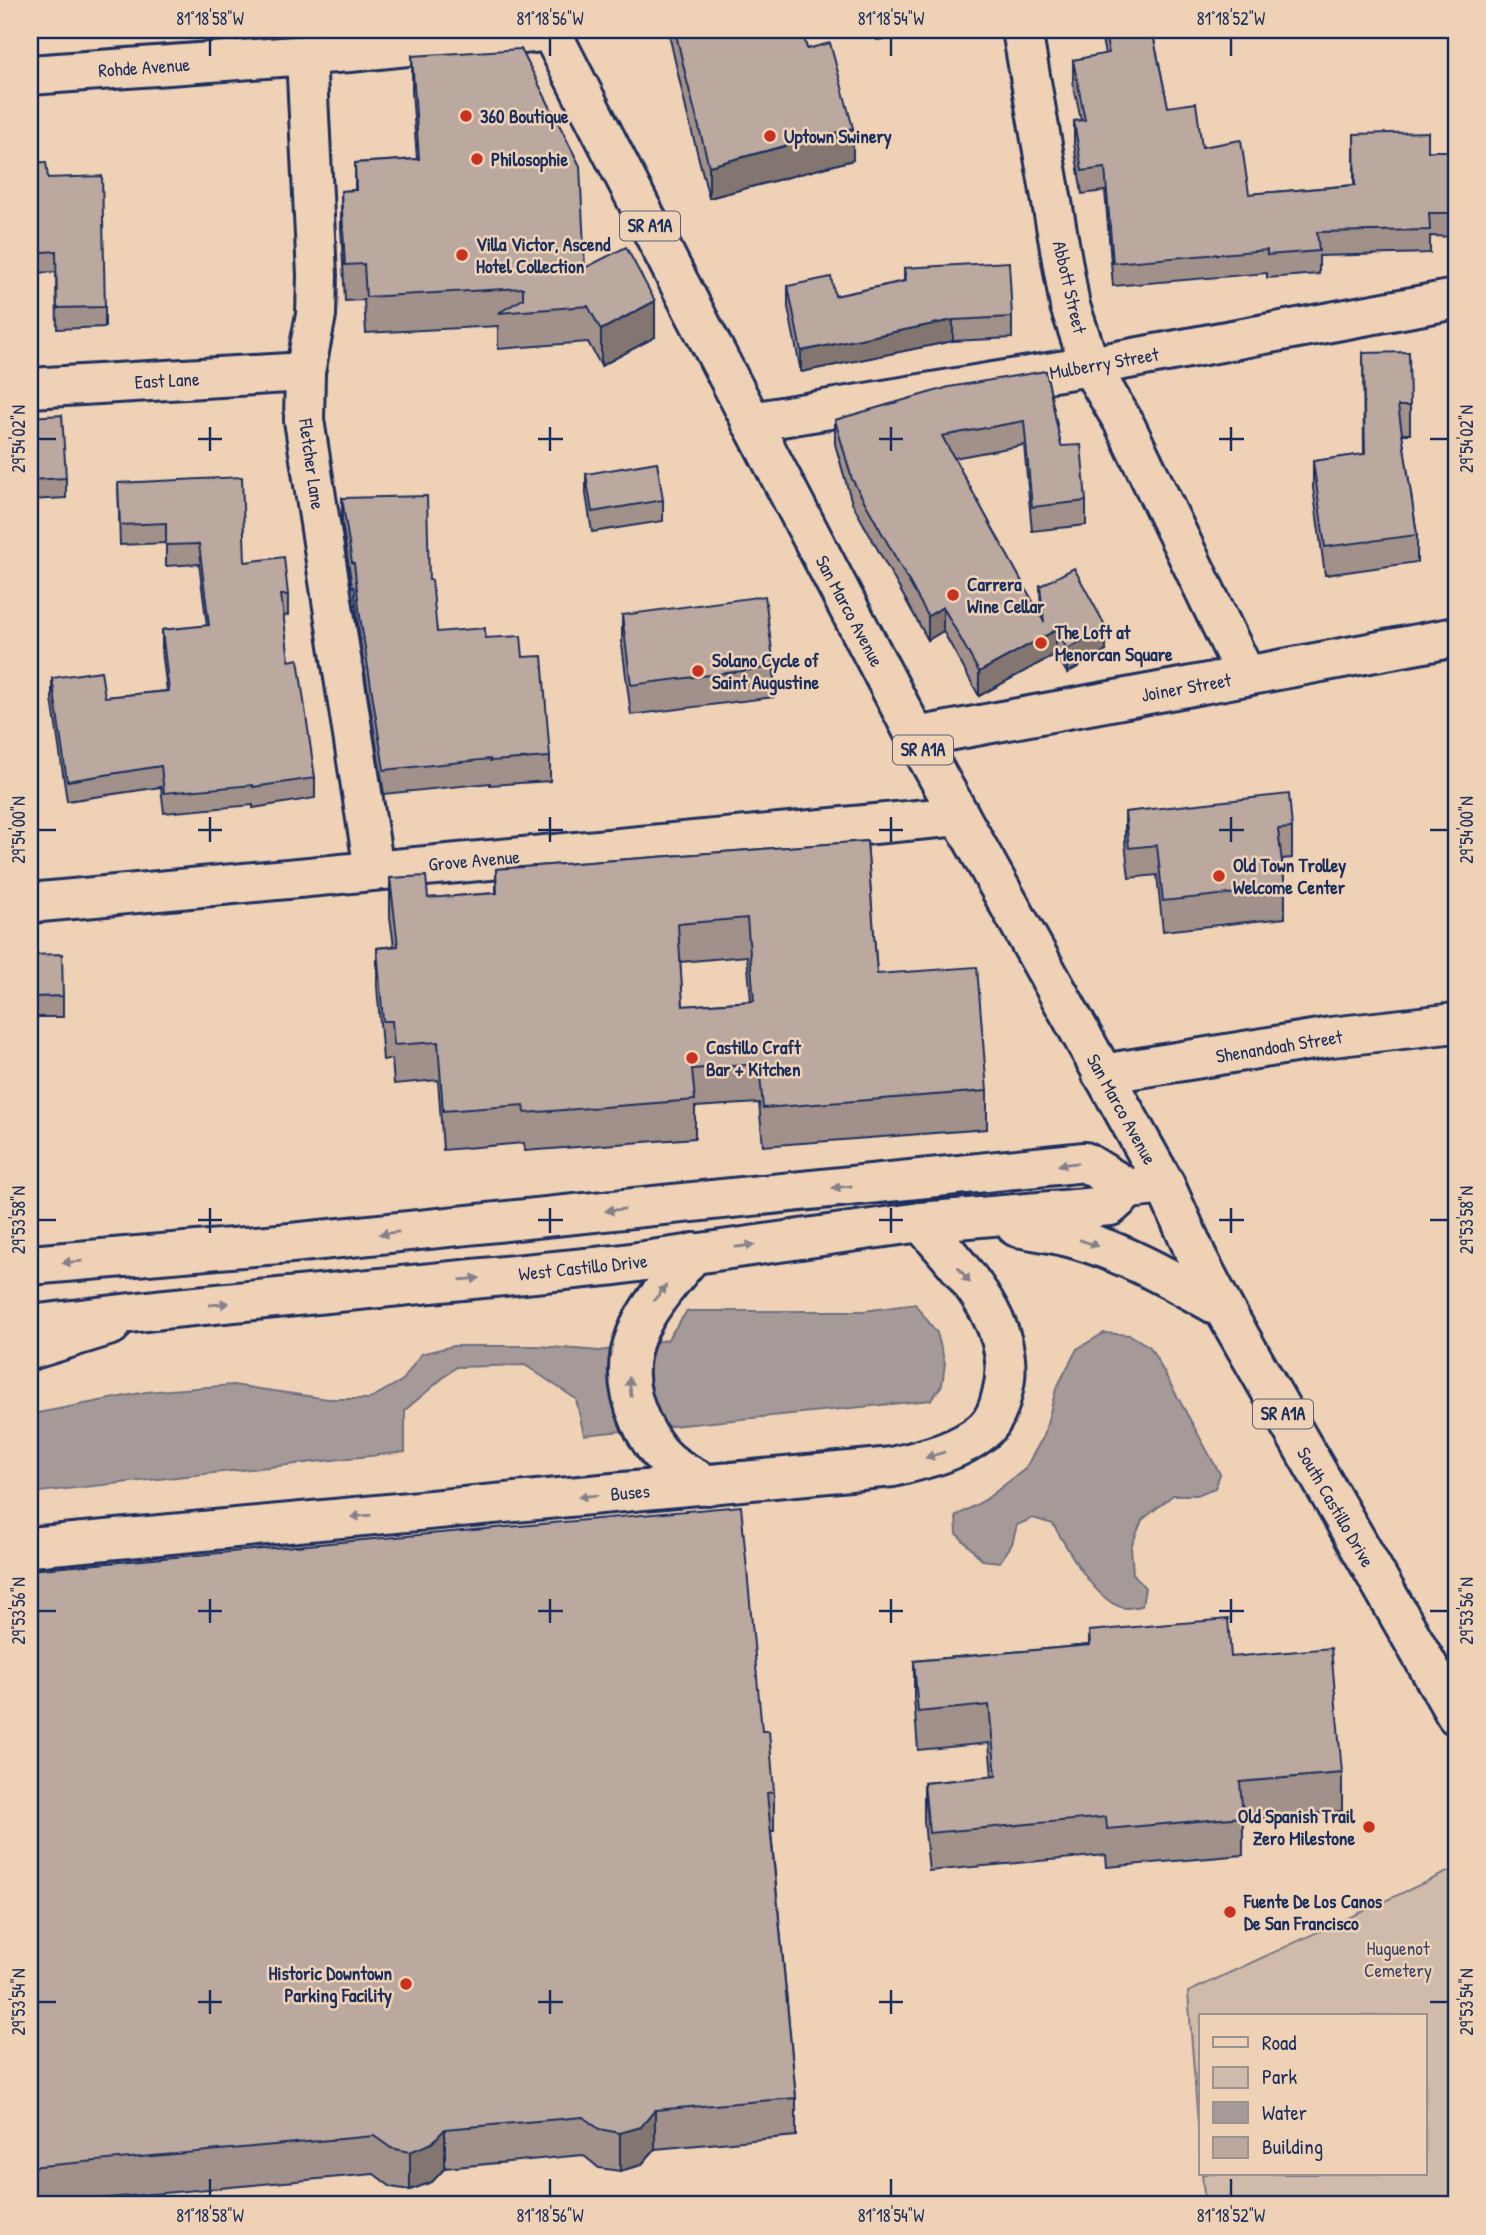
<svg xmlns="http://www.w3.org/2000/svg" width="1486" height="2235" viewBox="0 0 1486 2235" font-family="'Patrick Hand',sans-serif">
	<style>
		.green { fill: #d0baa9; stroke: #767484; stroke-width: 2 }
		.water { fill: #a69a98; stroke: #6e6f81; stroke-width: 2 }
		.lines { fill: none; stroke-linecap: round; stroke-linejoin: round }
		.minor-casing { stroke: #1b2f5e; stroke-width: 44 }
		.major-casing { stroke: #1b2f5e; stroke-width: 44 }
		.minor { stroke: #efd2b6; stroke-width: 38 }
		.major { stroke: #efd2b6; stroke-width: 38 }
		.wall { fill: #a1918a; stroke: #1b2f5e; stroke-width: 2; fill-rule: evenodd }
		.shaded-wall { fill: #837670; stroke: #1b2f5e; stroke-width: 2 }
		.building { fill: #bba9a0; stroke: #1b2f5e; stroke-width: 2; fill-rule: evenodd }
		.oneway { fill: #85808a }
		.ticks { fill: none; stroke: #1b2f5e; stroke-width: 2.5 }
		.poi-dot { fill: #c8321e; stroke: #efd2b6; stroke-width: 2.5 }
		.labels { text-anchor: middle; stroke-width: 5; stroke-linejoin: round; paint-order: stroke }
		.shield { fill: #efd2b6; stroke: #5b6078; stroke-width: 2 }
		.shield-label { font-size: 18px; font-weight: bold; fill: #1b2f5e }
		.street-label { font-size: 19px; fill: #1b2f5e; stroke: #efd2b6 }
		.poi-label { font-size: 19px; font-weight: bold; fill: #1b2f5e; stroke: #efd2b6; text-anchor: start }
		.park-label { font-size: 19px; fill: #364469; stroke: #efd2b6 }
		.neatline { fill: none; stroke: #1b2f5e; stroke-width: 2.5 }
		.ticks-label { font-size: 18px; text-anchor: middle; fill: #1b2f5e }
	</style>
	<rect width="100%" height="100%" fill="#efd2b6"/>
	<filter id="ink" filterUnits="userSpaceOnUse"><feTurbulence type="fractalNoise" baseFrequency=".0143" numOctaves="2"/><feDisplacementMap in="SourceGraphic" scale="14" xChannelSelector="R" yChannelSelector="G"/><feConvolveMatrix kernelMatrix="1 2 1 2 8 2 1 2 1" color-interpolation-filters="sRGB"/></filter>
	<g filter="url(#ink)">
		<!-- green -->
		<path class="green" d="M 1456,1868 L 1456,2205 L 1205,2205 L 1202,2174 L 1425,2174 L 1425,2016 L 1201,2016 L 1201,2164 L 1188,1992 Z"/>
		<!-- water -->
		<g class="water">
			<path d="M 915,1304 L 937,1333 L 945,1363 L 942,1385 L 931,1400 L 584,1435 L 576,1399 L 525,1365 L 456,1367 L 405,1410 L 405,1452 L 30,1493 L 30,1417 L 33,1414 L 146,1392 L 233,1385 L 328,1399 L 369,1399 L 403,1380 L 421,1354 L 453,1346 L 538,1346 L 600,1351 L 667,1340 L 687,1311 L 864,1311 Z"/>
			<path d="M 1104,1333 L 1130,1335 L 1150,1347 L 1220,1474 L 1215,1488 L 1197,1495 L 1173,1495 L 1142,1520 L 1131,1547 L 1133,1573 L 1145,1588 L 1142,1606 C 1136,1607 1130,1608 1125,1608 C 1095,1603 1067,1547 1053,1524 L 1033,1518 L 1017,1525 L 1012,1544 L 1000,1562 L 982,1560 L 957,1534 L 956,1516 L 985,1500 L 1025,1469 L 1044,1435 L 1056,1389 L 1077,1349 Z"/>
		</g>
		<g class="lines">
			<!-- minor casing -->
			<g class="minor-casing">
				<g id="minor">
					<path d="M 1022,30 L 1070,306 L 1090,366 L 1124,423 L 1246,676"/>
					<path d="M 306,56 L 317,275 L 316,315 L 305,372 L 304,420 L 374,870"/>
					<path d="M 30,75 L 350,52 L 551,31"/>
					<path d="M 30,388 L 305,372"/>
					<path d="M 751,422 L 1090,366 L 1456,299"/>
					<path d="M 916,737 L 1456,637"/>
					<path d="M 30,903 L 960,816"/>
					<path d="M 1102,1074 L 1331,1037 L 1456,1023"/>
					<path d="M 694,1253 C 650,1306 608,1348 640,1420 C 657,1458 672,1467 708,1485"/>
					<path d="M 30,1350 L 111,1325"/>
					<path d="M 30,1547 L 893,1467 C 924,1459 958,1452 983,1431 C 994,1422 999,1408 1002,1394 C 1021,1327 960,1269 921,1222"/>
				</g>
			</g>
			<!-- major casing -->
			<g class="major-casing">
				<g id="major">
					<path d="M 550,30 L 675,275 L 916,737 L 1165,1185 L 1197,1257 L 1224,1309 L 1456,1715"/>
					<path d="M 1017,1227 C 1037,1231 1057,1233 1076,1239 C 1129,1254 1177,1283 1224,1309"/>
					<path d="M 30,1265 L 291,1243 L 1085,1162 L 1129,1189"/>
					<path d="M 30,1325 L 164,1309 L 616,1265 L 921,1222 L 1110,1206 L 1129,1189 L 1165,1185"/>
				</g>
			</g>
			<!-- minor -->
			<use href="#minor" class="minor"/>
			<!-- major -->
			<use href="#major" class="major"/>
		</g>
		<!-- wall -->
		<g class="wall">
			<path d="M 668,30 L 802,30 L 807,49 L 853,160 L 709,198 L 687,113 Z"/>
			<path d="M 876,30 L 964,30 L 964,31 L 877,40 Z"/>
			<path d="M 1100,30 L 1152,30 L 1168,107 L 1202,147 L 1249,194 L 1354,185 L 1354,134 L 1428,151 L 1456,151 L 1456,237 L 1430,236 L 1430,253 L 1319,256 L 1319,274 L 1267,278 L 1267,273 L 1113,286 L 1105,191 L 1082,194 L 1074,144 L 1074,121 L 1081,120 L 1073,83 L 1073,60 L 1105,54 Z"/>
			<path d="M 412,56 L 585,268 L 655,337 L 601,366 L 588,342 L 498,349 L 498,326 L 366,333 L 364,300 L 345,301 L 341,227 L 341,191 L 355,190 L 355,163 L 417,159 L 412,92 Z"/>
			<path d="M 30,163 L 48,178 L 105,307 L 105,327 L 57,329 L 56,272 L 30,273 Z"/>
			<path d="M 904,268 L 1012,317 L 1012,338 L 953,341 L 801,372 L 788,307 L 788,286 L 835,296 L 904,281 Z"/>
			<path d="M 1363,353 L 1410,406 L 1410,434 L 1402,434 L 1417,535 L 1417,562 L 1325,575 L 1313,488 L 1313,461 L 1364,454 Z"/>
			<path d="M 1046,371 L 1061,446 L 1086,501 L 1086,525 L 1032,531 L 1024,445 L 954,458 L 1041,617 L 1040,586 L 1106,651 L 1067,673 L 1056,654 L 979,696 L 943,631 L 928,640 L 852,503 L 835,444 L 835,420 Z"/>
			<path d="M 30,417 L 66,478 L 66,498 L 30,500 Z"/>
			<path d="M 586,474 L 663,500 L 663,521 L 592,532 L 586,494 Z"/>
			<path d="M 118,483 L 245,562 L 288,595 L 288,615 L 283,616 L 289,661 L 315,778 L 315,798 L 253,808 L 253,805 L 164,813 L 161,787 L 67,801 L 52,699 L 52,678 L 105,697 L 167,691 L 162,651 L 162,630 L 207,626 L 199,564 L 166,566 L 166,543 L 120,545 Z"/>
			<path d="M 342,498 L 429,580 L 437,632 L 485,638 L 523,657 L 550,757 L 550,781 L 490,785 L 490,783 L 384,794 L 360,640 L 354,587 L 352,587 L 342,522 Z"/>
			<path d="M 622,615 L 774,667 L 774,697 L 631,715 L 622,645 Z"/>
			<path d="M 1125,812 L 1292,828 L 1292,858 L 1282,859 L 1285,888 L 1285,918 L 1163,931 L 1157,875 L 1129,878 L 1125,842 Z"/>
			<path d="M 867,841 L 877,974 L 987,1091 L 987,1129 L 763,1146 L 759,1103 L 695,1107 L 695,1138 L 525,1151 L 524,1143 L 443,1150 L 438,1080 L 394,1084 L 392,1059 L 383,1060 L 377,986 L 377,948 L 394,946 L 390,917 L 390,878 L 428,898 L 496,893 L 496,869 ZM 747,956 L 751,1001 L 683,1006 L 680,962 Z"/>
			<path d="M 30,955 L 63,996 L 63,1017 L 35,1017 L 35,1038 L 30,1038 Z"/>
			<path d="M 30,1570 L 762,1731 L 774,1792 L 774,1831 L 771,1831 L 796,2098 L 796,2136 L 655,2149 L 641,2165 L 620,2171 L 599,2168 L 583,2155 L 445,2168 L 432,2182 L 410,2190 L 391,2187 L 374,2174 L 30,2205 Z"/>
			<path d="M 1089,1631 L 1231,1657 L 1342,1773 L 1342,1811 L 1243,1820 L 1243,1855 L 1107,1867 L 1106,1855 L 929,1871 L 924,1821 L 924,1783 L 992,1777 L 989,1743 L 918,1750 L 914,1699 L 914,1661 L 1089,1645 Z"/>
		</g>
		<!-- shaded-wall -->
		<g class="shaded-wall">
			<path d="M 853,128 L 853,160 L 709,198 L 709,166 Z"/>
			<path d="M 655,301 L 655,337 L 601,366 L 601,330 Z"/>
			<path d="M 953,320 L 953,341 L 801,372 L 801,351 Z"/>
			<path d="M 943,607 L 943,631 L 928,640 L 928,616 Z"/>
			<path d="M 1106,627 L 1106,651 L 1067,673 L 1067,649 Z"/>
			<path d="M 1056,630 L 1056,654 L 979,696 L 979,672 Z"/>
			<path d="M 655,2110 L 655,2149 L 641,2165 L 620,2171 L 620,2133 Z"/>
			<path d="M 445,2129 L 445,2168 L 432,2182 L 410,2190 L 410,2152 Z"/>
		</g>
		<!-- building -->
		<g class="building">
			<path d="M 675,30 L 802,30 L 807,49 L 830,43 L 853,128 L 709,166 L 687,81 Z"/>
			<path d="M 1104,30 L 1152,30 L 1168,107 L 1196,103 L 1202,147 L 1241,140 L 1249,194 L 1355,185 L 1354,134 L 1428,132 L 1428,151 L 1456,151 L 1456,213 L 1429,213 L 1430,230 L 1317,232 L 1319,251 L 1267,255 L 1267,250 L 1113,263 L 1105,168 L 1082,171 L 1074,121 L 1085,120 L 1073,60 L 1109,53 Z"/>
			<path d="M 521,49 L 580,166 L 585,268 L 626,247 L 655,301 L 601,330 L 588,306 L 498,313 L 523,299 L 523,288 L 366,297 L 364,264 L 345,265 L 341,191 L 356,190 L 355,163 L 419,159 L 412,56 Z"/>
			<path d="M 46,162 L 48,178 L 102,176 L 105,307 L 57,308 L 56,251 L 30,253 L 30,163 Z"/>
			<path d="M 1009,262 L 1012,317 L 953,320 L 801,351 L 788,286 L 831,277 L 835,296 L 906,281 L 904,268 Z"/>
			<path d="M 1409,352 L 1410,406 L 1398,406 L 1417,535 L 1325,547 L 1313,461 L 1365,454 L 1363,353 Z"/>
			<path d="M 1046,371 L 1061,446 L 1081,445 L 1086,501 L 1032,507 L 1024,421 L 942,436 L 1044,622 L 1040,586 L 1074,568 L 1106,627 L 1067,649 L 1056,630 L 979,672 L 943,607 L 928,616 L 852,479 L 835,420 L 949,387 Z"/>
			<path d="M 62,415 L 66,478 L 30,480 L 30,417 Z"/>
			<path d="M 657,462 L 663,500 L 592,512 L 586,474 Z"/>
			<path d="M 242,477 L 245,562 L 284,557 L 288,595 L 281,595 L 289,661 L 298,659 L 315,778 L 253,787 L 253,785 L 164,793 L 161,766 L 67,781 L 52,678 L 101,671 L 105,697 L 169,691 L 162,630 L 209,625 L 199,544 L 166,545 L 166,523 L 120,525 L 118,483 Z"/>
			<path d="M 427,496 L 429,580 L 432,580 L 437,632 L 485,628 L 485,638 L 521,636 L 523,657 L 542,656 L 550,757 L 490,761 L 490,759 L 384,770 L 360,616 L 354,563 L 352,563 L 342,498 Z"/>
			<path d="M 765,596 L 774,667 L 631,685 L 622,615 Z"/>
			<path d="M 1289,794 L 1292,828 L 1278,829 L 1285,888 L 1163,901 L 1157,845 L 1129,848 L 1125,812 Z"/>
			<path d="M 867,841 L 877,974 L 977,967 L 987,1091 L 763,1108 L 759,1064 L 692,1069 L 695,1100 L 525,1113 L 524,1105 L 443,1111 L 438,1042 L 394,1045 L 392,1021 L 383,1021 L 377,948 L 398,946 L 390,878 L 426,876 L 428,898 L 497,893 L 496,869 ZM 747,918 L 754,1001 L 683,1006 L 678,924 Z"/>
			<path d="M 62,954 L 63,996 L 35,997 L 35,1017 L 30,1018 L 30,955 Z"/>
			<path d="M 741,1506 L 762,1731 L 769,1731 L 774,1792 L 767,1793 L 796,2098 L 655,2110 L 641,2127 L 620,2133 L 599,2129 L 583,2117 L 445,2129 L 432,2143 L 410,2152 L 391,2148 L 374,2136 L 30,2167 L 30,1570 Z"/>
			<path d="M 1228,1619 L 1231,1657 L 1331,1648 L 1342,1773 L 1240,1782 L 1243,1817 L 1107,1829 L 1106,1817 L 929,1833 L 924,1783 L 996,1776 L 989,1705 L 918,1712 L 914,1661 L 1090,1645 L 1089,1631 Z"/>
		</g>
		<!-- one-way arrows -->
		<defs><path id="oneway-solid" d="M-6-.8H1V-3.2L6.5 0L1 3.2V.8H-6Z" transform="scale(1.75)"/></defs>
		<g class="oneway">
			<use href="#oneway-solid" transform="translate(1068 1164) rotate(174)"/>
			<use href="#oneway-solid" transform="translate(842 1187) rotate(174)"/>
			<use href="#oneway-solid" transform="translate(615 1210) rotate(174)"/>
			<use href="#oneway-solid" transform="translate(389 1233) rotate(174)"/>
			<use href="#oneway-solid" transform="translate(1089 1243) rotate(19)"/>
			<use href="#oneway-solid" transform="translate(745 1246) rotate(-8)"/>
			<use href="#oneway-solid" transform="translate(72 1262) rotate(175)"/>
			<use href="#oneway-solid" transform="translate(964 1275) rotate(53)"/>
			<use href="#oneway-solid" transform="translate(470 1279) rotate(-5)"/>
			<use href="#oneway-solid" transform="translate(660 1293) rotate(-50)"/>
			<use href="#oneway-solid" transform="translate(219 1304) rotate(-6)"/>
			<use href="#oneway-solid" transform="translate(630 1387) rotate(-97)"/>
			<use href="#oneway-solid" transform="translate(935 1455) rotate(163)"/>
			<use href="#oneway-solid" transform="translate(588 1496) rotate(175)"/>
			<use href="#oneway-solid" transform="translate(361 1516) rotate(175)"/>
		</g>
	</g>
	<!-- ticks -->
	<path class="ticks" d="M 210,38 L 210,56M 550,38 L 550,56M 891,38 L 891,56M 1231,38 L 1231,56M 210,427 L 210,451M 550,427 L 550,451M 891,427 L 891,451M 1231,427 L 1231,451M 38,439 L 56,439M 198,439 L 222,439M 538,439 L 563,439M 879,439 L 903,439M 1219,439 L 1244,439M 1430,439 L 1448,439M 210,817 L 210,842M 550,817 L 550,842M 891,817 L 891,842M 1231,817 L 1231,842M 38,830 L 56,830M 198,830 L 222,830M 538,830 L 563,830M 879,830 L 903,830M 1219,830 L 1244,830M 1430,830 L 1448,830M 210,1208 L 210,1233M 550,1208 L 550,1233M 891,1208 L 891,1233M 1231,1208 L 1231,1233M 38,1220 L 56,1220M 198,1220 L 222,1220M 538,1220 L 563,1220M 879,1220 L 903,1220M 1219,1220 L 1244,1220M 1430,1220 L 1448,1220M 210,1599 L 210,1623M 550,1599 L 550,1623M 891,1599 L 891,1623M 1231,1599 L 1231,1623M 38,1611 L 56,1611M 198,1611 L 222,1611M 538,1611 L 563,1611M 879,1611 L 903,1611M 1219,1611 L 1244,1611M 1430,1611 L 1448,1611M 210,1990 L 210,2014M 550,1990 L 550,2014M 891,1990 L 891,2014M 38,2002 L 56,2002M 198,2002 L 222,2002M 538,2002 L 563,2002M 879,2002 L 903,2002M 1430,2002 L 1448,2002M 210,2179 L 210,2196M 550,2179 L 550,2196M 891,2179 L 891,2196M 1231,2179 L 1231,2196"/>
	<!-- markers -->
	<g class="poi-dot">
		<circle cx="466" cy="116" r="7"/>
		<circle cx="770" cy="136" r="7"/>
		<circle cx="477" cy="159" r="7"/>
		<circle cx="462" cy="255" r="7"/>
		<circle cx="953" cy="595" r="7"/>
		<circle cx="1041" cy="643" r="7"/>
		<circle cx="698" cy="671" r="7"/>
		<circle cx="1219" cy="876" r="7"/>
		<circle cx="692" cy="1058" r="7"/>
		<circle cx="1369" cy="1827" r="7"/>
		<circle cx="1230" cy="1912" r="7"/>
		<circle cx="406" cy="1984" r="7"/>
	</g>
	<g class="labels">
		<!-- shield labels -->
		<g class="shield">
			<rect x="620" y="211.5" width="60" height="29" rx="5"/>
			<rect x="893" y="735.5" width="60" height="29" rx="5"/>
			<rect x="1253" y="1399.5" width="60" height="29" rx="5"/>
		</g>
		<g class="shield-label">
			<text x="650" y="232">SR A1A</text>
			<text x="923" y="756">SR A1A</text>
			<text x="1283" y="1420">SR A1A</text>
		</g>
		<!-- street labels -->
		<g class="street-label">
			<text transform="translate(144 67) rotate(-4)" y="7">Rohde Avenue</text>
			<text transform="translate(1070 287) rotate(77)" y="7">Abbott Street</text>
			<text transform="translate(1104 363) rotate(-10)" y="7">Mulberry Street</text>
			<text transform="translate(167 380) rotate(-3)" y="7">East Lane</text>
			<text transform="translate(312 464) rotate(82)" y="7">Fletcher Lane</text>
			<text transform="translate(850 611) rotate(62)" y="7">San Marco Avenue</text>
			<text transform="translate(1186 687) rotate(-10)" y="7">Joiner Street</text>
			<text transform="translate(474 860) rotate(-5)" y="7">Grove Avenue</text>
			<text transform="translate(1279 1046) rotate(-9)" y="7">Shenandoah Street</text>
			<text transform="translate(1122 1109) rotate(61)" y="7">San Marco Avenue</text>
			<text transform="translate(583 1267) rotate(-6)" y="7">West Castillo Drive</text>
			<text transform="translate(630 1492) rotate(-5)" y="7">Buses</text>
			<text transform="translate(1336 1507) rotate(60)" y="7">South Castillo Drive</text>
		</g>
		<!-- poi labels -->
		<g class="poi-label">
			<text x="480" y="123">360 Boutique</text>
			<text x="784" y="143">Uptown Swinery</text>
			<text x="491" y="166">Philosophie</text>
			<text x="476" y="251">Villa Victor, Ascend<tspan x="476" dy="22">Hotel Collection</tspan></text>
			<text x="967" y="591">Carrera<tspan x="967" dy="22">Wine Cellar</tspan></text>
			<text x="1055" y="639">The Loft at<tspan x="1055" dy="22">Menorcan Square</tspan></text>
			<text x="712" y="667">Solano Cycle of<tspan x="712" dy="22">Saint Augustine</tspan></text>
			<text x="1233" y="872">Old Town Trolley<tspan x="1233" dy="22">Welcome Center</tspan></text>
			<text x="706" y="1054">Castillo Craft<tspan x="706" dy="22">Bar + Kitchen</tspan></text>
			<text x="1355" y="1823" text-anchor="end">Old Spanish Trail<tspan x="1355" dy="22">Zero Milestone</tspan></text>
			<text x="1244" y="1908">Fuente De Los Canos<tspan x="1244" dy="22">De San Francisco</tspan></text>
			<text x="392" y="1980" text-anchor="end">Historic Downtown<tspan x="392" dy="22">Parking Facility</tspan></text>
		</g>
		<!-- park labels -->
		<g class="park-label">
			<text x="1398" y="1955">Huguenot<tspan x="1398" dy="22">Cemetery</tspan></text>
		</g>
	</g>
	<!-- margin -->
	<rect width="1486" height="2235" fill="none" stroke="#efd2b6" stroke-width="77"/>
	<!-- legend -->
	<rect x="1199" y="2014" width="228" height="161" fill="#efd2b6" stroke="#9a9193" stroke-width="2"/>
	<rect x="1213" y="2037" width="35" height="10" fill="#efd2b6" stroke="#9a9193" stroke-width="2"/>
	<text x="1262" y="2050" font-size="21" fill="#1b2f5e">Road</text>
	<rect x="1213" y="2067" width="35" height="21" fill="#d0baa9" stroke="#9a9193" stroke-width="2"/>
	<text x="1262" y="2084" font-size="21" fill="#1b2f5e">Park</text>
	<rect x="1213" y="2102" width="35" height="21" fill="#a69a98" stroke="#9a9193" stroke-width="2"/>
	<text x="1262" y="2120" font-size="21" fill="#1b2f5e">Water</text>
	<rect x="1213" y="2137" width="35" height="21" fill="#bba9a0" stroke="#9a9193" stroke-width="2"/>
	<text x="1262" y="2154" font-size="21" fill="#1b2f5e">Building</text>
	<rect x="38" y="38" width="1410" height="2158" class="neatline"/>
	<g class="ticks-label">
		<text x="210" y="25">81°18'58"W</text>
		<text x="550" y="25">81°18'56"W</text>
		<text x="891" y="25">81°18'54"W</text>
		<text x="1231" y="25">81°18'52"W</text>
		<text transform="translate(19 439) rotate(-90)" y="6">29°54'02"N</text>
		<text transform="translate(1467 439) rotate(-90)" y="6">29°54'02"N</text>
		<text transform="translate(19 830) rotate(-90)" y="6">29°54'00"N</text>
		<text transform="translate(1467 830) rotate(-90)" y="6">29°54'00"N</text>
		<text transform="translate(19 1220) rotate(-90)" y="6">29°53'58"N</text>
		<text transform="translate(1467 1220) rotate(-90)" y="6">29°53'58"N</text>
		<text transform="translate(19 1611) rotate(-90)" y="6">29°53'56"N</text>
		<text transform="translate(1467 1611) rotate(-90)" y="6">29°53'56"N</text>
		<text transform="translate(19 2002) rotate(-90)" y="6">29°53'54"N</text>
		<text transform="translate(1467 2002) rotate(-90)" y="6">29°53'54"N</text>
		<text x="210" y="2222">81°18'58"W</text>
		<text x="550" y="2222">81°18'56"W</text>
		<text x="891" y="2222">81°18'54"W</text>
		<text x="1231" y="2222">81°18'52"W</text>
	</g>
</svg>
